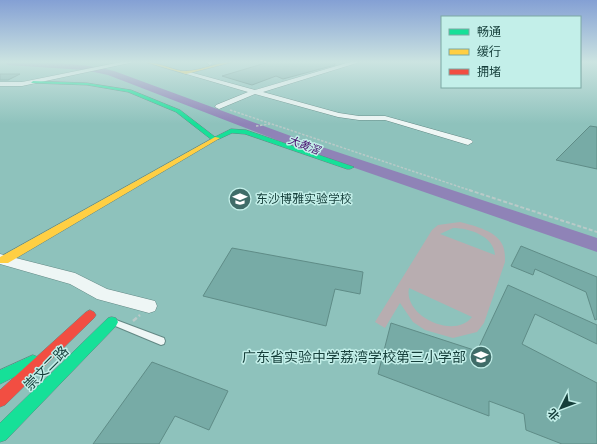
<svg xmlns="http://www.w3.org/2000/svg" width="597" height="444" viewBox="0 0 597 444" font-family="Mulish,'Noto Sans SC',sans-serif">
	<style>
		.green { fill: #b8adb0; fill-rule: evenodd }
		.lines { fill: none; stroke-linecap: round; stroke-linejoin: round }
		.river { fill: #8f83b7; fill-rule: evenodd }
		.building { fill: #77aba6; stroke: #5f8c87 }
		.lane-casing { stroke: #628884; stroke-width: 2 }
		.street-casing { stroke: #628884; stroke-width: 1 }
		.fast-casing { stroke: #628884; stroke-width: 1 }
		.slow-casing { stroke: #628884; stroke-width: 1 }
		.jam-casing { stroke: #628884; stroke-width: 1 }
		.path-far2 { stroke: #b9cac8; stroke-width: 1.5; stroke-dasharray: 2.5 1.5; stroke-linecap: butt }
		.path-far1 { stroke: #b9cac8; stroke-width: 2; stroke-dasharray: 4 2; stroke-linecap: butt }
		.path { stroke: #b9cac8; stroke-width: 2.5; stroke-dasharray: 5 2.5; stroke-linecap: butt }
		.lane { fill: #eef6f5; fill-rule: evenodd }
		.street { fill: #eef6f5; fill-rule: evenodd }
		.fast { fill: #16e098; fill-rule: evenodd }
		.slow { fill: #ffcf43; fill-rule: evenodd }
		.jam { fill: #f24e42; fill-rule: evenodd }
		.labels { text-anchor: middle; stroke-width: 3; stroke-linejoin: round; paint-order: stroke }
		.far-water-label { font-size: 11px; font-style: italic; fill: #480e6f; stroke: #c3efe9 }
		.poi-label { font-size: 12px; fill: #153e3a; stroke: #c3efe9; text-anchor: start }
		.near-poi-label { font-size: 14px; fill: #153e3a; stroke: #c3efe9; text-anchor: end }
		.near-street-label { font-size: 14px; fill: #153e3a; stroke: #c3efe9 }
	</style>
	<rect width="100%" height="100%" fill="#8ec2bc"/>
	<!-- green -->
	<path class="green" d="M 460,222 C 475,226 497,231 503,246 C 505,251 505,257 505,262 L 484,323 L 477,332 L 453,338 L 425,330 L 413,322 L 400,303 L 385,328 L 375,322 L 432,230 L 438,225 ZM 453,228 C 469,228 494,236 495,255 L 440,234 ZM 409,288 L 472,317 C 454,340 403,316 409,288 Z"/>
	<g class="lines">
		<!-- river -->
		<path class="river" d="M 4,62 C 41,62 78,62 114,71 L 310,143 L 597,238 L 597,252 L 300,149 L 108,75 L 85,70 L 8,65 Z"/>
	</g>
	<!-- building -->
	<g class="building">
		<path d="M 269,62 L 335,62 L 335,65 L 283,79 L 276,76 L 252,85 L 222,76 Z"/>
		<path d="M 0,74 L 20,74 L 8,80 L 0,80 Z"/>
		<path d="M 590,126 L 597,127 L 597,169 L 556,160 Z"/>
		<path d="M 521,246 L 597,277 L 597,319 L 595,320 L 586,292 L 535,269 L 533,275 L 511,266 Z"/>
		<path d="M 232,248 L 363,272 L 360,294 L 335,289 L 326,326 L 203,296 Z"/>
		<path d="M 508,285 L 597,325 L 597,344 L 535,314 L 522,344 L 597,383 L 597,444 L 562,444 L 526,430 L 524,414 L 489,401 L 489,416 L 378,374 L 391,323 L 477,351 Z"/>
		<path d="M 152,362 L 228,391 L 209,430 L 175,416 L 159,444 L 93,444 Z"/>
	</g>
	<g class="lines">
		<!-- lane casing -->
		<g class="lane-casing">
			<path id="lane" d="M 116,320 L 164,338 L 165,341 L 164,344 L 161,345 L 113,325 L 112,323 L 113,321 Z"/>
		</g>
		<!-- street casing -->
		<g class="street-casing">
			<g id="street">
				<path d="M 121,62 L 134,62 L 22,86 L 0,86 L 0,82 L 22,82 Z"/>
				<path d="M 206,62 L 212,62 L 213,63 L 210,65 Z"/>
				<path d="M 350,62 L 360,62 L 263,92 L 339,113 L 359,116 L 385,116 L 471,140 L 473,142 L 468,145 L 385,120 L 359,120 L 338,117 L 255,94 L 219,109 L 215,107 L 216,105 L 248,92 L 183,73 L 186,71 L 255,90 Z"/>
				<path d="M 0,254 L 75,273 L 107,289 L 155,301 L 157,306 L 155,311 L 149,313 L 97,299 L 70,284 L 0,264 Z"/>
			</g>
		</g>
		<!-- fast casing -->
		<g class="fast-casing">
			<g id="fast">
				<path d="M 33,81 L 87,83 L 131,90 L 180,110 L 215,137 L 231,129 L 246,130 L 354,167 L 350,169 L 347,169 L 245,134 L 232,133 L 219,139 L 212,140 L 176,112 L 128,92 L 87,85 L 31,83 Z"/>
				<path d="M 112,317 L 116,318 L 118,322 L 116,326 L 6,440 L 0,442 L 0,423 L 108,318 Z"/>
				<path d="M 33,355 L 38,357 L 40,361 L 38,365 L 0,384 L 0,370 Z"/>
			</g>
		</g>
		<!-- slow casing -->
		<g class="slow-casing">
			<g id="slow">
				<path d="M 145,62 C 159,62 176,72 187,71 C 203,70 217,62 233,62 L 186,74 Z"/>
				<path d="M 215,137 L 220,138 L 8,263 L 0,263 L 0,257 Z"/>
			</g>
		</g>
		<!-- jam casing -->
		<g class="jam-casing">
			<path id="jam" d="M 90,310 L 94,312 L 96,315 L 94,318 L 5,405 L 0,407 L 0,390 L 86,312 Z"/>
		</g>
		<!-- path-far2 -->
		<g class="path-far2">
			<path d="M 230,110 L 472,191"/>
			<path d="M 256,126 L 270,124"/>
		</g>
		<!-- path-far1 -->
		<path class="path-far1" d="M 469,190 L 597,232"/>
		<!-- path -->
		<path class="path" d="M 133,321 L 140,315"/>
		<!-- lane -->
		<use href="#lane" class="lane"/>
		<!-- street -->
		<use href="#street" class="street"/>
		<!-- fast -->
		<use href="#fast" class="fast"/>
		<!-- slow -->
		<use href="#slow" class="slow"/>
		<!-- jam -->
		<use href="#jam" class="jam"/>
	</g>
	<!-- sky -->
	<linearGradient id="sky" x2="0" y2="1"><stop stop-color="#84a0d4"/><stop offset="0.5" stop-color="#cce4e1"/><stop offset="1" stop-color="#cce4e1" stop-opacity="0"/></linearGradient>
	<rect width="597" height="124" fill="url(#sky)"/>
	<!-- icons -->
	<defs>
		<g id="school-disc" transform="scale(1.15)"><circle r="9.5" fill="#3f6c68" stroke="#c3efe9"/><path d="M0-5L7-2L0 1L-7-2ZM-4 1L0 2.5L4 1V4Q0 6-4 4Z" fill="#fff"/></g>
	</defs>
	<g fill-rule="evenodd">
		<use href="#school-disc" x="240" y="199"/>
		<use href="#school-disc" x="481" y="357"/>
	</g>
	<g class="labels">
		<!-- far-water labels -->
		<g class="far-water-label">
			<text transform="translate(304 145) rotate(20)" y="4">大黄滘</text>
		</g>
		<!-- poi labels -->
		<g class="poi-label">
			<text x="256" y="203">东沙博雅实验学校</text>
		</g>
		<!-- near-poi labels -->
		<g class="near-poi-label">
			<text x="466" y="362">广东省实验中学荔湾学校第三小学部</text>
		</g>
		<!-- near-street labels -->
		<g class="near-street-label">
			<text transform="translate(46 368) rotate(-45)" y="5">崇文二路</text>
		</g>
	</g>
	<!-- legend -->
	<rect x="441" y="16" width="140" height="72" fill="#c3efe9" stroke="#7da8a3"/>
	<rect x="449" y="29" width="20" height="6" fill="#16e098" stroke="#7da8a3"/>
	<text x="477" y="36" font-size="12" fill="#153e3a">畅通</text>
	<rect x="449" y="49" width="20" height="6" fill="#ffcf43" stroke="#7da8a3"/>
	<text x="477" y="56" font-size="12" fill="#153e3a">缓行</text>
	<rect x="449" y="69" width="20" height="6" fill="#f24e42" stroke="#7da8a3"/>
	<text x="477" y="76" font-size="12" fill="#153e3a">拥堵</text>
	<!-- north arrow -->
	<g transform="translate(561 408) rotate(228)" stroke="#c3efe9" stroke-width="3" paint-order="stroke">
	<path d="M0-3L7 15L0 10L-7 15Z" fill="#153e3a"/>
	<text y="-6" font-size="11" font-weight="bold" text-anchor="middle" fill="#153e3a">北</text>
	</g>
</svg>
